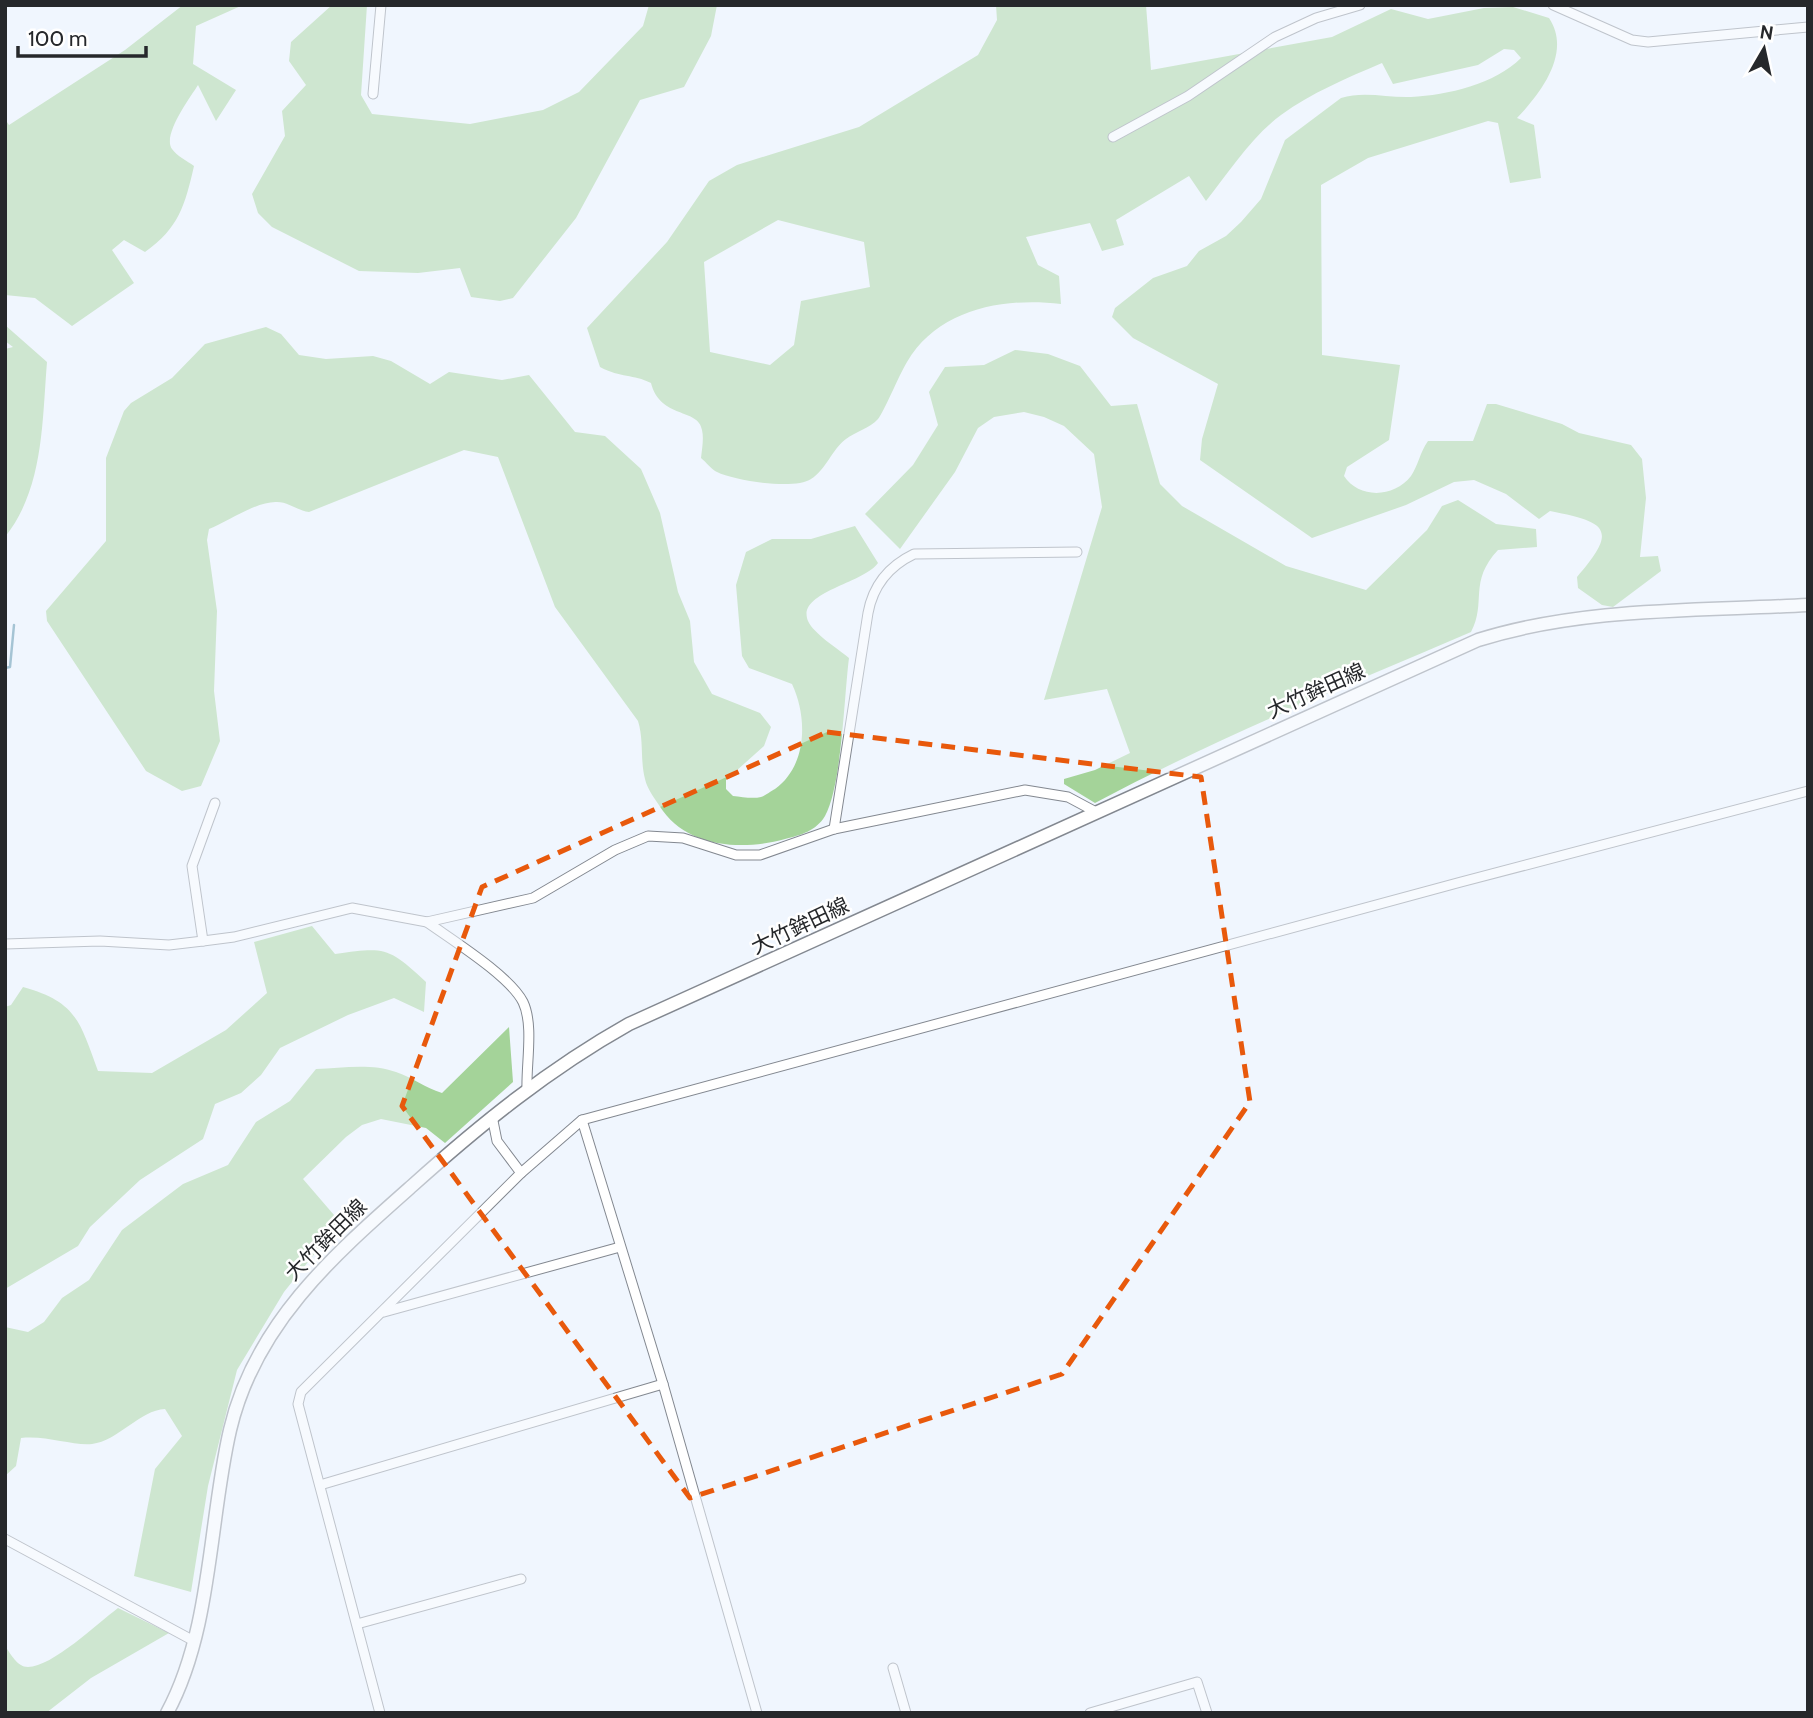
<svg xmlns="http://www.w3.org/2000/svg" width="1813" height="1718" viewBox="0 0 1813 1718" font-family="Cabin,'Noto Sans JP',sans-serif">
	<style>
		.green { fill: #a4d399; fill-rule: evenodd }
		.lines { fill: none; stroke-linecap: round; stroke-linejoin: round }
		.stream { stroke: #4b88a3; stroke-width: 2.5 }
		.minor-casing { stroke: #838890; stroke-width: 11 }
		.secondary-casing { stroke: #838890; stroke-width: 15 }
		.minor { stroke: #fff; stroke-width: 9 }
		.secondary { stroke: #fff; stroke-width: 12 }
		.marked { fill: none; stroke: #e8590c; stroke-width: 5; stroke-dasharray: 14 9; stroke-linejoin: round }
		.labels { text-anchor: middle; stroke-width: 5; stroke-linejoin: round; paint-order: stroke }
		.street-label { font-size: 21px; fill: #26282b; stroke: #fff }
	</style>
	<rect width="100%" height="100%" fill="#f0f6fe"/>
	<!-- green -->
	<g class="green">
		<path d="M 183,5 L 243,5 L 196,26 L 193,64 L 236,90 L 216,121 L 198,85 C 190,98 162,135 172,149 C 177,156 187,161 194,166 C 185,205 179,228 145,252 L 124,240 L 112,250 L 134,283 L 72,326 L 35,298 L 5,295 L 5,119 L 9,125 L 125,50 Z"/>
		<path d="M 332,5 L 367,5 L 361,95 L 372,114 L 470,124 L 543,110 L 579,92 L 643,26 L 649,5 L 717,5 L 711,36 L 684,87 L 640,100 L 576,218 L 513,298 L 500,301 L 471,297 L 460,268 L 418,273 L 359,271 L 272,227 L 258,213 L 252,194 L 285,136 L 282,111 L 306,85 L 289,61 L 291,42 Z"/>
		<path d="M 996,5 L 1146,5 L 1151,70 L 1332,37 L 1391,9 L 1428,19 L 1484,8 L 1513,7 L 1549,18 C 1572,52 1541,93 1517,118 L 1534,125 L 1541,178 L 1510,183 L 1498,123 L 1488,121 L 1368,158 L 1321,185 L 1322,355 L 1400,365 L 1389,440 L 1347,467 L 1344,476 C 1359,499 1394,498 1411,476 C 1418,466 1420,452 1428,441 L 1473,441 L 1487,404 L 1496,404 L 1562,424 L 1579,433 L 1631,445 L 1642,459 L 1646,498 L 1640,557 L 1658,556 L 1661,571 L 1613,607 L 1602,605 L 1578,588 L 1577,577 C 1620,528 1605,522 1550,511 L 1539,519 L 1506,494 L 1474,480 L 1454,482 L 1406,505 L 1312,538 L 1200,460 L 1202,439 L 1218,384 L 1133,338 L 1112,317 L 1115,308 L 1153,278 L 1187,266 L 1199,251 L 1226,236 L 1241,222 L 1261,199 L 1285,140 L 1341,98 C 1364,91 1388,98 1411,97 C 1448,95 1495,84 1521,58 L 1514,50 L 1504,49 L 1478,65 L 1393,84 L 1382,63 C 1347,78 1311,93 1281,115 C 1251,137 1229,172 1206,201 L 1189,176 L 1116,220 L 1124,245 L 1102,251 L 1090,223 L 1026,237 L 1038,265 L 1059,276 L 1061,304 C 1004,297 938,309 907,362 C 900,373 883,414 878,419 C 870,428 855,432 846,439 C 832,449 826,470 811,479 C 795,490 735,481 717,472 C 712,470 706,462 701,458 C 702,449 704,438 702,430 C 699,408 660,419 651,383 C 633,374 621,378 600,367 L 587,328 L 667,242 L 709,181 L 737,165 L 859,127 L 978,55 L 997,20 ZM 778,220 L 864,242 L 870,287 L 801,301 L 794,345 L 770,365 L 710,352 L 704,262 Z"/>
		<path d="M 5,325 L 47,362 C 42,422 44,488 5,537 L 5,349 L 13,347 L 5,341 Z"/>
		<path d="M 266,327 L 281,334 L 299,355 L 326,359 L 373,356 L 391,361 L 430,384 L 449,372 L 502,380 L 529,375 L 575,432 L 605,436 L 641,469 L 660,513 L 678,592 L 690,621 L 694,662 L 712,694 L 760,713 L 771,727 L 764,746 L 726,780 L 726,789 L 733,796 C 742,797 753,799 761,797 C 765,796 771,791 775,789 C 807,766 808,718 792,684 L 749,668 L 742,656 L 736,585 L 746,552 L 772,539 L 811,539 L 855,526 L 878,563 C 863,584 796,592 808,621 C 814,634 837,648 849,658 C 844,697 842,785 825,816 C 816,831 801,835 785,839 C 745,850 691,849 663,811 C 657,802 647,789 645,779 C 640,760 644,740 638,721 L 555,607 L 498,457 L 464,450 L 309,512 C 298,511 289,502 277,502 C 257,501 229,521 209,529 L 207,540 L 217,611 L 214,691 L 220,741 L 201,786 L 182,791 L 146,771 L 47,621 L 46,611 L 106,541 L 106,458 L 124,411 L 131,403 L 172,378 L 205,344 Z"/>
		<path d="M 1015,350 L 1048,354 L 1080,366 L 1111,406 L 1137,404 L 1160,484 L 1182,506 L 1286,566 L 1366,590 L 1427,530 L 1442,506 L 1458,500 L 1496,524 L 1536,529 L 1537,547 L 1498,550 C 1468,582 1487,602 1471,632 C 1345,686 1217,738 1095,803 L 1064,784 L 1064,779 L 1095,770 L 1130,753 L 1107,689 L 1044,700 L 1102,507 L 1094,454 L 1064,426 L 1044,417 L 1024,412 L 994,417 L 978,428 L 955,472 L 900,549 L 865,514 L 913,465 L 938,425 L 929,392 L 945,367 L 984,365 Z"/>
		<path d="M 312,926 L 335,954 C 386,947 388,947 426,982 L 424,1012 L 394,998 L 348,1015 L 280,1048 L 261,1075 L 241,1093 L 215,1104 L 203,1139 L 140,1180 L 90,1227 L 78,1246 L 5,1289 L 5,1007 L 11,1005 L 23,987 C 77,1002 80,1022 98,1071 L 152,1073 L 226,1030 L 267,993 L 254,942 Z"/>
		<path d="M 509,1027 L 513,1082 L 445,1143 L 426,1128 L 381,1119 L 362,1125 L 346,1137 L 303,1179 L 340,1222 L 284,1292 L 237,1370 L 208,1486 L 191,1592 L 134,1576 L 155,1469 L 182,1436 L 165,1409 C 140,1410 118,1441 92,1444 C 73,1446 46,1435 21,1438 L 16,1466 L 5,1476 L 5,1327 L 28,1332 L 44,1322 L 62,1298 L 89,1280 L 122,1230 L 183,1184 L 228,1165 L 256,1122 L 290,1101 L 316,1069 C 342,1068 371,1063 396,1072 C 412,1077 425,1088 442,1093 Z"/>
		<path d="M 118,1608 L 169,1633 L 91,1678 L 46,1713 L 5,1713 L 5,1646 C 11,1654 17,1667 28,1667 C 52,1667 98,1623 118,1608 Z"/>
	</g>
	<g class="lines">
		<!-- stream -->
		<path class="stream" d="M 5,668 L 10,667 L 14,625"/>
		<!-- minor casing -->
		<g class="minor-casing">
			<g id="minor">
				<path d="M 1553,5 L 1632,40 L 1648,42 L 1808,27"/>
				<path d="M 373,94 L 381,5"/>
				<path d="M 1113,137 L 1188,96 L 1275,37 L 1316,18 L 1360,5"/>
				<path d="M 834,829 L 868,613 C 873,586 889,566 914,554 L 1077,552"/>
				<path d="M 427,922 C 452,940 510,976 523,1002 C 534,1025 526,1064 527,1089"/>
				<path d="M 203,941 L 192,866 L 215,803"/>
				<path d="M 5,944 L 100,941 L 169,945 L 203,941 L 234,937 L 352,908 L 427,922 L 533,898 L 615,850 L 648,836 L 683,838 L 736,855 L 760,855 L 834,829 L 1025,790 L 1068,797 L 1096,812"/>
				<path d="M 492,1116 L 497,1141 L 521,1173"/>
				<path d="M 582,1120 L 663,1384 L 757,1713"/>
				<path d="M 384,1312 L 620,1247"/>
				<path d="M 320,1485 L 663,1384"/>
				<path d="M 5,1539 L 194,1641"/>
				<path d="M 357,1624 L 521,1579"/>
				<path d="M 893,1668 L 906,1713"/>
				<path d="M 380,1713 L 298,1404 L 301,1392 L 521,1173 L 582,1120 L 1461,882 L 1808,791"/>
				<path d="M 1090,1713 L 1197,1682 L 1207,1713"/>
			</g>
		</g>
		<!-- secondary casing -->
		<g class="secondary-casing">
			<path id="secondary" d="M 167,1713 C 212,1630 209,1520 230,1430 C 255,1323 335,1254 413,1185 C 481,1124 549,1069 629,1024 L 1478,640 C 1583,607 1698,611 1808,605"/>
		</g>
		<!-- minor -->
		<use href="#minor" class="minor"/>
		<!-- secondary -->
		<use href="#secondary" class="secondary"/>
	</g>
	<!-- marked area -->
	<path d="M0 0H1813V1718H0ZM 827,732 L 1201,777 L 1250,1102 L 1062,1374 L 690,1498 L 402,1106 L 482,887 Z" fill="#f0f6fe" fill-opacity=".55" fill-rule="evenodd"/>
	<path class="marked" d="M 827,732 L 1201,777 L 1250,1102 L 1062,1374 L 690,1498 L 402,1106 L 482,887 Z"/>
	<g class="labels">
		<!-- street labels -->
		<g class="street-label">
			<text transform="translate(1316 691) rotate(-24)" y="7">大竹鉾田線</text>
			<text transform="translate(800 926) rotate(-25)" y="7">大竹鉾田線</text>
			<text transform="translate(326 1240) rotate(-45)" y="7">大竹鉾田線</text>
		</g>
	</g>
	<!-- border -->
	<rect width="1813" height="1718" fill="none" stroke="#26282b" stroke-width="14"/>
	<!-- north arrow -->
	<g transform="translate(1764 49) rotate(9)" stroke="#ffffff" stroke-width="5" paint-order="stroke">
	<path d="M0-5L12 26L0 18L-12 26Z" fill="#26282b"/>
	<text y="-10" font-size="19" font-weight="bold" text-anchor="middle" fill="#26282b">N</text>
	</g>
	<!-- scale -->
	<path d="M18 46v10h128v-10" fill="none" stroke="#26282b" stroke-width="3.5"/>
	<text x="28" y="46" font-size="21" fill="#26282b" stroke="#ffffff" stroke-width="5" paint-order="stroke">100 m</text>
</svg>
